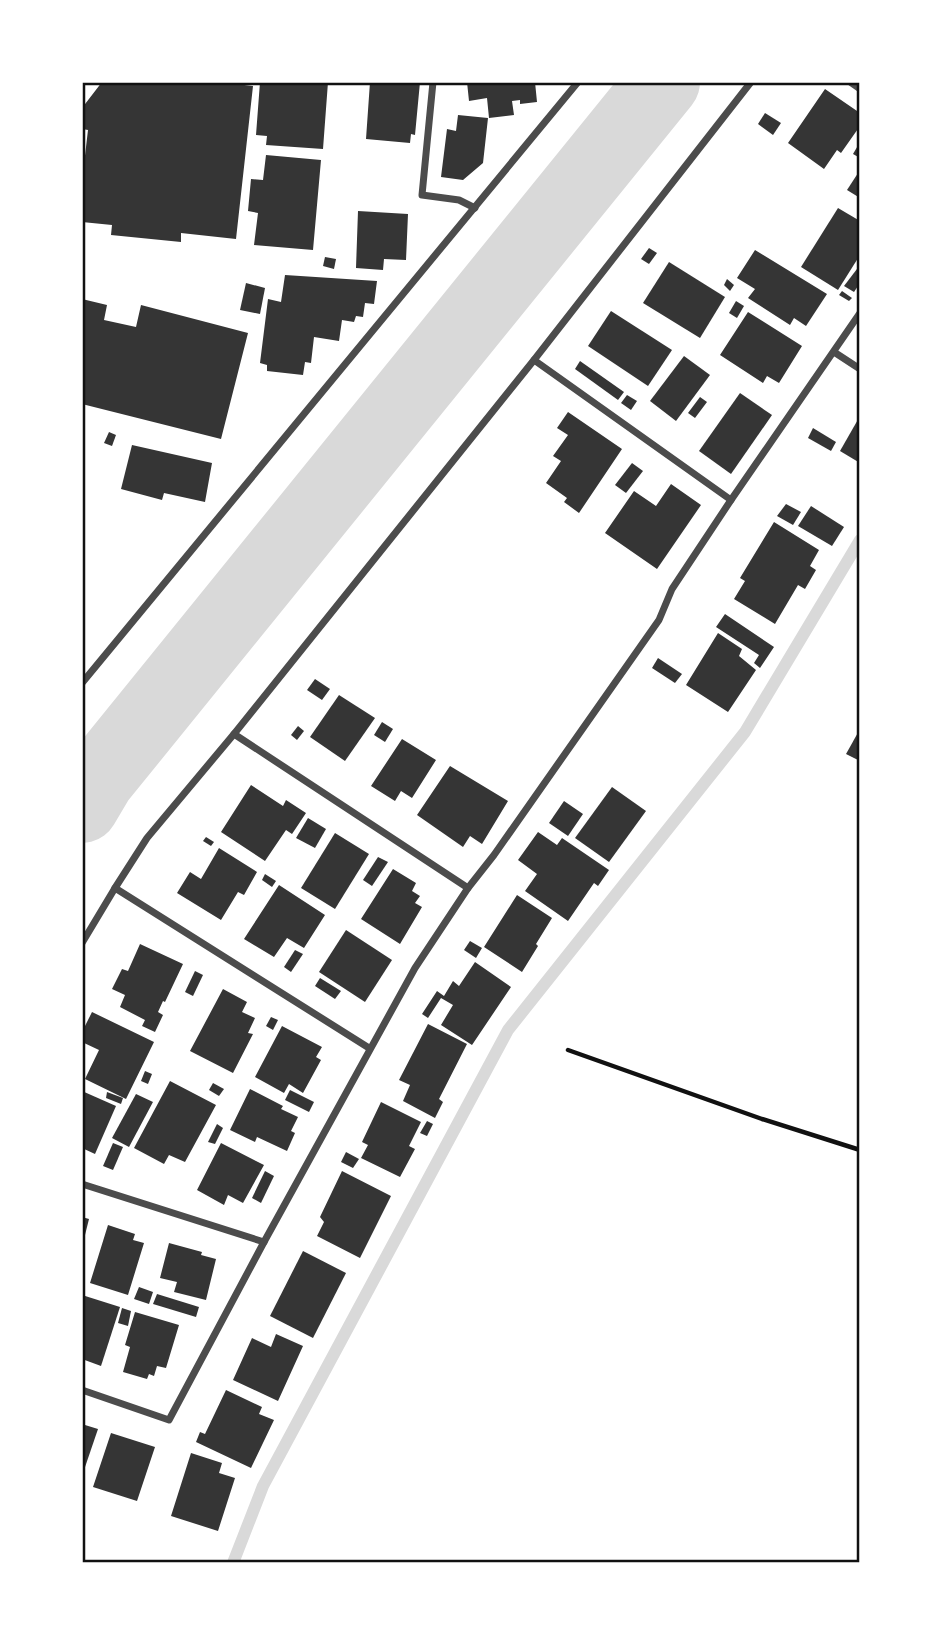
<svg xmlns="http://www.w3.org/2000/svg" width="942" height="1645" viewBox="0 0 942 1645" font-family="'Source Sans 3',sans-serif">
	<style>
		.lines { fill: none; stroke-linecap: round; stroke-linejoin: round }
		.stream { stroke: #d9d9d9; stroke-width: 12 }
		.river { stroke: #d9d9d9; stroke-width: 74 }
		.building { fill: #353535 }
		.path { stroke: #111; stroke-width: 4.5 }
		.minor { stroke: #4c4c4c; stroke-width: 7 }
		.neatline { fill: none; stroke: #111; stroke-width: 2.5 }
	</style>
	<rect width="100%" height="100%" fill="#fff"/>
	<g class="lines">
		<!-- stream -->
		<path class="stream" d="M 233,1563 L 263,1486 L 508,1030 L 745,732 L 860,540"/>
		<!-- river -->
		<path class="river" d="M 82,806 L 98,779 L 663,82"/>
	</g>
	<!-- building -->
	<g class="building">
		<path d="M 102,82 L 219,82 L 253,86 L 236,239 L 181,233 L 181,242 L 111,235 L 112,225 L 82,222 L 82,181 L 88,130 L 82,129 L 82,108 Z"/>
		<path d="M 260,82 L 328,82 L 323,149 L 266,145 L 267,136 L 256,135 Z"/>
		<path d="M 370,82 L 420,82 L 415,135 L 411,134 L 410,143 L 366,139 Z"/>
		<path d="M 467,82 L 535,82 L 537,102 L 520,104 L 520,100 L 512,101 L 514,115 L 489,118 L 487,98 L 469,101 Z"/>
		<path d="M 825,89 L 860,113 L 860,126 L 841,153 L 837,150 L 824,169 L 788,143 Z"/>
		<path d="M 765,113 L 781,123 L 773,135 L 758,124 Z"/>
		<path d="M 458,115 L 488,118 L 483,163 L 463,180 L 441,177 L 447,129 L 456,131 Z"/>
		<path d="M 860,142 L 860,158 L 853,154 Z"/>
		<path d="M 266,155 L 321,160 L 313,250 L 254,245 L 258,213 L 248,211 L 251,179 L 263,180 Z"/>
		<path d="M 860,170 L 860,198 L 847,190 Z"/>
		<path d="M 838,208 L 860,221 L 860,255 L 838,290 L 801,267 Z"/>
		<path d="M 358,211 L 408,214 L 406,260 L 384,259 L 383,270 L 356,268 Z"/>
		<path d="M 649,248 L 657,253 L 649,264 L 641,259 Z"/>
		<path d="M 755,250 L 827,294 L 806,326 L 794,318 L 790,325 L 748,298 L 755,289 L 737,278 Z"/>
		<path d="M 325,257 L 336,259 L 334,269 L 323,266 Z"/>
		<path d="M 669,262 L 725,297 L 700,338 L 643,303 Z"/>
		<path d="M 860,265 L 860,283 L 854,292 L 844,286 Z"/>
		<path d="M 285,275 L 377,281 L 374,304 L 365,303 L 363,317 L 356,316 L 354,322 L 342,320 L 339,341 L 314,337 L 311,363 L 305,362 L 303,375 L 267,371 L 267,365 L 260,363 L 268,299 L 281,302 Z"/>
		<path d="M 727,279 L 734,285 L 730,291 L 724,285 Z"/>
		<path d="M 246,283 L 265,288 L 260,314 L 240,310 Z"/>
		<path d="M 842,291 L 852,298 L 849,301 L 839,295 Z"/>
		<path d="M 82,299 L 107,305 L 104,320 L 136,327 L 141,305 L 248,333 L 221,439 L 82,404 Z"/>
		<path d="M 736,301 L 744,306 L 737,318 L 729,313 Z"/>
		<path d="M 611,311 L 672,350 L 648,386 L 588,346 Z"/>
		<path d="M 748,312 L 802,346 L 779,383 L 767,376 L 763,383 L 720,355 Z"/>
		<path d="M 684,356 L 710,375 L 676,421 L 650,401 Z"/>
		<path d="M 580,361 L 624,392 L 618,400 L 575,369 Z"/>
		<path d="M 740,393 L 772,415 L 731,474 L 699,451 Z"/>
		<path d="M 627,395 L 637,401 L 631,410 L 621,403 Z"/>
		<path d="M 700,397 L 707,402 L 695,418 L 688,413 Z"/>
		<path d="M 568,412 L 622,449 L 579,513 L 564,502 L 567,498 L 546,483 L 561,461 L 553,456 L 568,435 L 557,428 Z"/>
		<path d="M 860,416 L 860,463 L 840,451 Z"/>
		<path d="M 813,428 L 836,442 L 831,451 L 808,438 Z"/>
		<path d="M 109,432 L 116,435 L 112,446 L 104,443 Z"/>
		<path d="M 132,445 L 212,463 L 205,502 L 164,493 L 162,500 L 121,489 Z"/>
		<path d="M 632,463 L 643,471 L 626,493 L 615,485 Z"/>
		<path d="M 671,484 L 701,505 L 657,569 L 605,533 L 634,491 L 656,506 Z"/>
		<path d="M 786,504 L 801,512 L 793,525 L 777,516 Z"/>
		<path d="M 811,506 L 844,527 L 832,546 L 798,526 Z"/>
		<path d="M 774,522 L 819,550 L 810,566 L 816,570 L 805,589 L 798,585 L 775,624 L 734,599 L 745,581 L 740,578 Z"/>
		<path d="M 725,614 L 774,647 L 760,668 L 754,663 L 759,655 L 716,627 Z"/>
		<path d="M 718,633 L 742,649 L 739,656 L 756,670 L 728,712 L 686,685 Z"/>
		<path d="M 658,658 L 682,674 L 675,683 L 652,668 Z"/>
		<path d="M 315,679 L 330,689 L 322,700 L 307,690 Z"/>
		<path d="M 339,695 L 375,718 L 345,761 L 310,737 Z"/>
		<path d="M 382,722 L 393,729 L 385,742 L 374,735 Z"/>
		<path d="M 298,726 L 304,731 L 297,740 L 291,735 Z"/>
		<path d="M 860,729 L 860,761 L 846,754 Z"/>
		<path d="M 402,739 L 436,760 L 412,798 L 401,791 L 395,801 L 371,786 Z"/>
		<path d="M 450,766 L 508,801 L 482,844 L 470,836 L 463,847 L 417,815 Z"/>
		<path d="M 251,785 L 283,806 L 286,800 L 306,813 L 292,834 L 286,830 L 265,861 L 221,832 Z"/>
		<path d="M 612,787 L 646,811 L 609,862 L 575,838 Z"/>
		<path d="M 564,801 L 583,814 L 568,836 L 549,823 Z"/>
		<path d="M 308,818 L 326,829 L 315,848 L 296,838 Z"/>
		<path d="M 538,832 L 557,845 L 562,838 L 609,870 L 598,886 L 594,883 L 568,921 L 525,891 L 537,874 L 518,860 Z"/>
		<path d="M 335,833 L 369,854 L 335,909 L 301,888 Z"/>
		<path d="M 206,837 L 214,842 L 211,846 L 203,841 Z"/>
		<path d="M 219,848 L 257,872 L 244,895 L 238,892 L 221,920 L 177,893 L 190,872 L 201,879 Z"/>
		<path d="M 378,857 L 388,862 L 372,886 L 363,880 Z"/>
		<path d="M 393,869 L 416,883 L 412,891 L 420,896 L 415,903 L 422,907 L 400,944 L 361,919 Z"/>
		<path d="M 265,874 L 276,881 L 272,887 L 262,880 Z"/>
		<path d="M 279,885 L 325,915 L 304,948 L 287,938 L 274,957 L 244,939 Z"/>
		<path d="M 517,895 L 552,918 L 536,944 L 538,946 L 522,972 L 484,947 Z"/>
		<path d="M 346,930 L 392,960 L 365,1002 L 319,972 Z"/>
		<path d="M 470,941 L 482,948 L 476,958 L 464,950 Z"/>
		<path d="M 140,944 L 183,964 L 165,1002 L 163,1001 L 158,1012 L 163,1015 L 155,1032 L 142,1026 L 145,1020 L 120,1007 L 125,995 L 112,989 L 122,969 L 128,971 Z"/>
		<path d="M 295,950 L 303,954 L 291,972 L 284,967 Z"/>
		<path d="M 475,962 L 511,987 L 472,1045 L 441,1025 L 453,1005 L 441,998 L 428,1018 L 422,1014 L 437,991 L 444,996 L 453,981 L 459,986 Z"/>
		<path d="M 195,971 L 203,975 L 193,996 L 185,992 Z"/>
		<path d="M 320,978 L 341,991 L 335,999 L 315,986 Z"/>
		<path d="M 223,989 L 247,1002 L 242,1012 L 255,1018 L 248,1033 L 253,1034 L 233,1073 L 190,1051 Z"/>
		<path d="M 92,1012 L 154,1042 L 126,1099 L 85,1079 L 99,1050 L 82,1042 L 82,1032 Z"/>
		<path d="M 271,1017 L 278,1020 L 273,1030 L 266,1026 Z"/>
		<path d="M 428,1024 L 467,1044 L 439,1099 L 443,1102 L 435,1118 L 403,1101 L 410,1085 L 399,1080 Z"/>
		<path d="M 282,1026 L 322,1047 L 316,1057 L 321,1060 L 303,1093 L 289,1084 L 284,1093 L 255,1077 Z"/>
		<path d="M 145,1071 L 152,1074 L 148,1084 L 141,1081 Z"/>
		<path d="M 170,1081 L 216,1105 L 185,1162 L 169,1155 L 164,1164 L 134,1148 Z"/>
		<path d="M 213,1083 L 224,1089 L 219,1096 L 209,1090 Z"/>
		<path d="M 250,1089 L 283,1106 L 281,1109 L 298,1117 L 291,1131 L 295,1133 L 287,1151 L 257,1137 L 255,1142 L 230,1130 Z"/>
		<path d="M 290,1090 L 314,1102 L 309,1112 L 285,1100 Z"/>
		<path d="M 82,1091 L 116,1106 L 95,1154 L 82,1148 Z"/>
		<path d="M 107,1092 L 123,1098 L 121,1104 L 106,1098 Z"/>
		<path d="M 136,1094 L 153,1102 L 129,1147 L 112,1138 Z"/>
		<path d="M 381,1102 L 421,1122 L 409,1146 L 415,1149 L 400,1177 L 361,1158 L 368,1145 L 362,1142 Z"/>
		<path d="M 427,1121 L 433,1124 L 427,1136 L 420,1133 Z"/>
		<path d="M 217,1124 L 223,1128 L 215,1144 L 208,1142 Z"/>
		<path d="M 113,1143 L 123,1147 L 113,1170 L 103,1166 Z"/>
		<path d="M 221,1143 L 264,1165 L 243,1203 L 228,1195 L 224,1205 L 197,1190 Z"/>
		<path d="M 346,1152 L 359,1159 L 353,1168 L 341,1162 Z"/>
		<path d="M 265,1171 L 274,1176 L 261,1203 L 252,1198 Z"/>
		<path d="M 342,1171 L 391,1196 L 360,1258 L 317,1236 L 324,1222 L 320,1217 Z"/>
		<path d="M 82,1217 L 89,1219 L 83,1243 L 82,1243 Z"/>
		<path d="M 108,1225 L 135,1234 L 133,1240 L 144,1243 L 128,1295 L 90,1283 Z"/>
		<path d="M 169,1243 L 202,1252 L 201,1255 L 216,1259 L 206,1300 L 174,1292 L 177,1282 L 160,1278 Z"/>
		<path d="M 303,1251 L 346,1273 L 313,1338 L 270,1316 Z"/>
		<path d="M 139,1287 L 153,1292 L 149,1304 L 134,1299 Z"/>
		<path d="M 157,1294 L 199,1307 L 196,1317 L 153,1304 Z"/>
		<path d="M 82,1295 L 120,1307 L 101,1366 L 82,1359 Z"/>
		<path d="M 122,1308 L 131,1311 L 128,1326 L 118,1323 Z"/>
		<path d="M 135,1312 L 179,1325 L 166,1368 L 157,1366 L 154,1376 L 149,1374 L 147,1379 L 123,1372 L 130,1347 L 125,1345 Z"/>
		<path d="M 276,1334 L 303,1346 L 278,1401 L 233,1380 L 252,1338 L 271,1347 Z"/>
		<path d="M 226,1390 L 262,1407 L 259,1414 L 274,1420 L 251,1468 L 196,1442 L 200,1432 L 205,1434 Z"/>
		<path d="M 85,1425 L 98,1429 L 83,1473 L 82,1433 Z"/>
		<path d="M 111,1433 L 155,1447 L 137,1501 L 93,1487 Z"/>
		<path d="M 191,1453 L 222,1463 L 219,1473 L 235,1478 L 218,1531 L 171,1516 Z"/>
	</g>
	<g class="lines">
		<!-- path -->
		<path class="path" d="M 568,1050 L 762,1119 L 860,1150"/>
		<!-- minor -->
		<g class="minor">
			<path d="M 433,82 L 422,195 L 459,200 L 475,208"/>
			<path d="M 850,82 L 860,89"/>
			<path d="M 834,352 L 860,369"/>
			<path d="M 534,360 L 731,500 L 860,313"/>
			<path d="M 82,683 L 578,82"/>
			<path d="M 234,734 L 468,888 L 494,855 L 659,620 L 672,589 L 731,500"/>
			<path d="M 115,888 L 147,838 L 234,734 L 534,360 L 751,82"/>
			<path d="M 82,943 L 115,888 L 369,1048"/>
			<path d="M 82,1184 L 264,1242 L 415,968 L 468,888"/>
			<path d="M 82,1390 L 169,1420 L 264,1242"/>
		</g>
	</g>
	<!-- border -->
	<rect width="942" height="1645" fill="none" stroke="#ffffff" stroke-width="168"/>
	<rect x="84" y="84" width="774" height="1477" class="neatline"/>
</svg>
